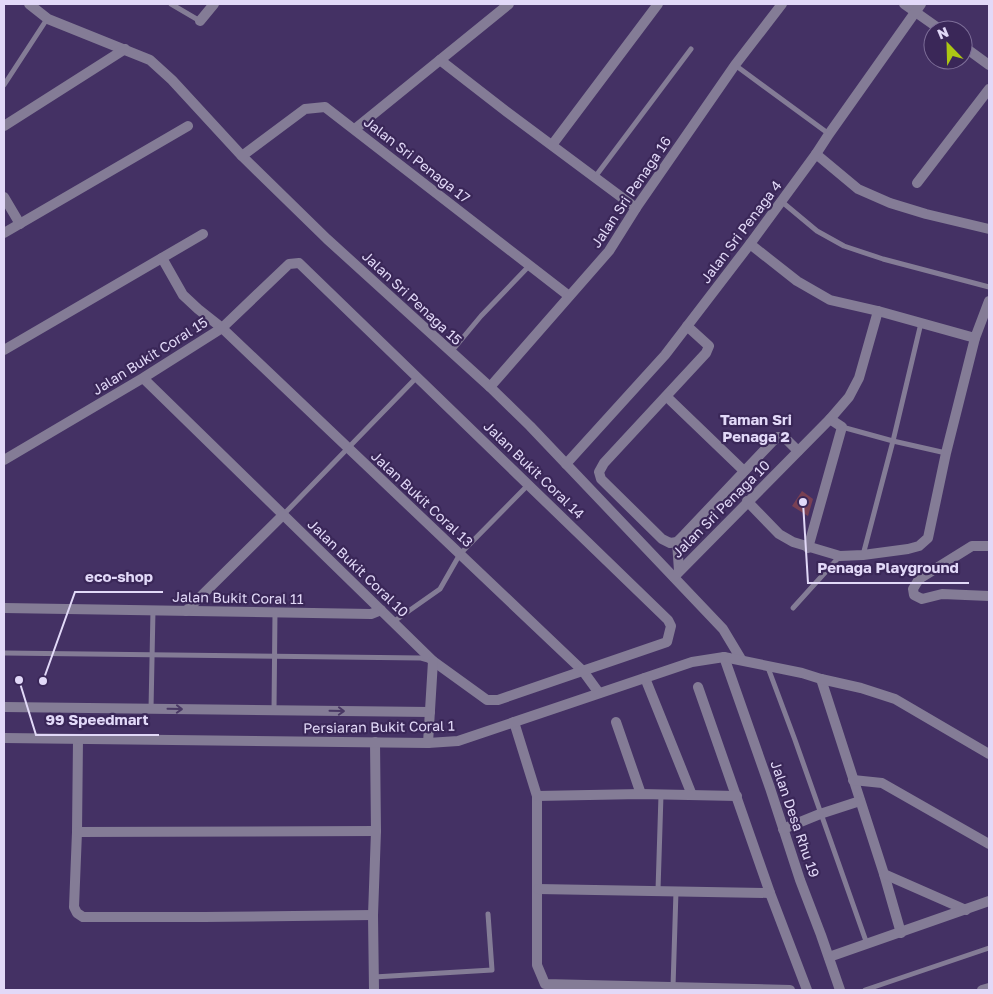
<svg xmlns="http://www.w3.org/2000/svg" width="993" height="994" viewBox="0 0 993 994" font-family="'Golos Text',sans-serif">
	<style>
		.green { fill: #794053 }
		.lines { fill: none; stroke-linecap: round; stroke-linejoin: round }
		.service { stroke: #847c96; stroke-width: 5 }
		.minor { stroke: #847c96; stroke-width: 10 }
		.tertiary { stroke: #847c96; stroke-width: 10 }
		.oneway { stroke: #493864 }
		.labels { text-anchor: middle; stroke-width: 4.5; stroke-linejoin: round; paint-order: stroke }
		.street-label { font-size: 14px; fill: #e2d9f8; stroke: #3a2758 }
		.neighbourhood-label { font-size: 15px; font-weight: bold; fill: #e2d9f8; stroke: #3a2758 }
		.leader { fill: none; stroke: #e2d9f8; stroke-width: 2 }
		.callout-dot { fill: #e2d9f8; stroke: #3a2758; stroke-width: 2 }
		.callout-label { font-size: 15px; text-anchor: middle; font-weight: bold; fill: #e2d9f8; stroke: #3a2758; stroke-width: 4.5; stroke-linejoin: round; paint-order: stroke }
	</style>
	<rect width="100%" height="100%" fill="#443164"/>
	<!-- green -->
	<path class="green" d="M 802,491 L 813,499 L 808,516 L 792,506 Z"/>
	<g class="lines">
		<!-- service -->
		<g class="service">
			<path d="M 171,4 L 200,21"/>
			<path d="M 735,65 L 829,134"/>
			<path d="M 4,85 L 47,19"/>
			<path d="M 595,177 L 691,49"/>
			<path d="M 781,201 L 817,231 L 844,246 L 883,259 L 989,287"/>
			<path d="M 451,352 L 481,316 L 529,266"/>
			<path d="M 842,427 L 893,441 L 946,453"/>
			<path d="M 283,515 L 417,377"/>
			<path d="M 863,555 L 893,441 L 921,323"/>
			<path d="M 793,608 L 840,556"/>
			<path d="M 393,622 L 440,589 L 460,554 L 528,485"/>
			<path d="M 4,653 L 421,658 L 428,660"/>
			<path d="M 767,665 L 795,740 L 867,944"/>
			<path d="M 151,709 L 153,610"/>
			<path d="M 274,710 L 275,612"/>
			<path d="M 658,890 L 661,795"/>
			<path d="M 374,977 L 492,970 L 488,914"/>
			<path d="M 673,987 L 676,891"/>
			<path d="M 865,990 L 989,948"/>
		</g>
		<!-- minor -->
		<g class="minor">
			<path d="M 29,4 L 48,19 L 150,60 L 172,80 L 242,156 L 327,239 L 490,387 L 530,426 L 723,629 L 741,659"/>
			<path d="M 904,4 L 941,30"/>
			<path d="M 200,21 L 214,4"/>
			<path d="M 963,46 L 989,65"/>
			<path d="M 440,60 L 507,112 L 636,208"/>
			<path d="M 4,126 L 125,49"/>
			<path d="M 355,129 L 509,4"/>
			<path d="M 552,145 L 658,4"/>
			<path d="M 816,154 L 858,189 L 890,203 L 926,214 L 989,229"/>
			<path d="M 242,156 L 305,109 L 325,107 L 569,296"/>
			<path d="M 917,183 L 989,89"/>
			<path d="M 4,197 L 20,224"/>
			<path d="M 4,233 L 188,126"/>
			<path d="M 750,244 L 797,281 L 830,300 L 878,311 L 975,338"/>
			<path d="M 162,258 L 183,295 L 198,309 L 222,328 L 583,671 L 599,693"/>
			<path d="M 687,326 L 709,346 L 706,353 L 604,463 L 599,472 L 601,479 L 662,539 L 670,543 L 677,542 L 684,535 L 772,442 L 778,437 L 784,437 L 798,451"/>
			<path d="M 4,350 L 203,234"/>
			<path d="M 490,387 L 609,251 L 636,208 L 735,65 L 782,4"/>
			<path d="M 667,397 L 744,471"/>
			<path d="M 4,460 L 143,378 L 222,328 L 289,264 L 299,263 L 668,620 L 671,626 L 667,642 L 498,700 L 487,700 L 433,661 L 143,378"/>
			<path d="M 566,464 L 665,355 L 750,244 L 816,154 L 829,134 L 921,4"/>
			<path d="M 747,501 L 779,534 L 793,542 L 840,556 L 863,555 L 908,549 L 919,546 L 928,538 L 946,453 L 975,338 L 989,301"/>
			<path d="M 677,542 L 679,571"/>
			<path d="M 989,546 L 972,546 L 919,579 L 913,589 L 914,595 L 922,599 L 942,594 L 989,596"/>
			<path d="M 808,548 L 842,427 L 830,419"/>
			<path d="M 674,577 L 830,419 L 849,397 L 859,378 L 878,311"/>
			<path d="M 4,608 L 371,614 L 381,610"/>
			<path d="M 186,611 L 283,515"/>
			<path d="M 724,657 L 770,788 L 800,880 L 821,935 L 840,990"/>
			<path d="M 645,678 L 692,795"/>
			<path d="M 821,679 L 884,874 L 901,933"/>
			<path d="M 698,687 L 770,893 L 807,990"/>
			<path d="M 4,707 L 430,712"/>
			<path d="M 514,722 L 537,796 L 537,965 L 545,984 L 790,990"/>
			<path d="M 616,722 L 641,794"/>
			<path d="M 78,740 L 77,832 L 74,907 L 77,913 L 83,917 L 204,917 L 373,915"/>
			<path d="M 428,743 L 433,661"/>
			<path d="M 853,780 L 882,783 L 989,844"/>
			<path d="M 537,796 L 641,794 L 737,796"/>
			<path d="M 783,829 L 820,814 L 860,801"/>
			<path d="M 77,832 L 376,831"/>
			<path d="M 884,874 L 966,910"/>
			<path d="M 538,889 L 770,893"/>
			<path d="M 829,957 L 989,901"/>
			<path d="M 374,990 L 373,915 L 376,831 L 375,742"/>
			<path d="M 982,990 L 989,988"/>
		</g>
		<!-- tertiary -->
		<path class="tertiary" d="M 4,738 L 428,743 L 458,741 L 692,662 L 724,657 L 802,673 L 821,679 L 861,688 L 895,699 L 989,754"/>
	</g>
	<!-- one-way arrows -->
	<defs><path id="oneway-shaft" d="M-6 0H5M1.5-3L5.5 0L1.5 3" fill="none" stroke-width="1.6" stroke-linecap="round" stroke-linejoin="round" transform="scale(1.25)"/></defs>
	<g class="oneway">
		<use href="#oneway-shaft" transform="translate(175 709) rotate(1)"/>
		<use href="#oneway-shaft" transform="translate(337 711) rotate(1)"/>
	</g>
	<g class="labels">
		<!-- street labels -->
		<g class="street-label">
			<text transform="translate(417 160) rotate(38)" y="5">Jalan Sri Penaga 17</text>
			<text transform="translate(631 192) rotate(-56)" y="5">Jalan Sri Penaga 16</text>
			<text transform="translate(741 232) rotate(-53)" y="5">Jalan Sri Penaga 4</text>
			<text transform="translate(412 298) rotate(43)" y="5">Jalan Sri Penaga 15</text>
			<text transform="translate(150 356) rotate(-32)" y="5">Jalan Bukit Coral 15</text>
			<text transform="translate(534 470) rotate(44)" y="5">Jalan Bukit Coral 14</text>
			<text transform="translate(422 499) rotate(43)" y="5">Jalan Bukit Coral 13</text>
			<text transform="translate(721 509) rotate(-45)" y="5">Jalan Sri Penaga 10</text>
			<text transform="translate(358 568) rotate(44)" y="5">Jalan Bukit Coral 10</text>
			<text transform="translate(238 598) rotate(1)" y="5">Jalan Bukit Coral 11</text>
			<text transform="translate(379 727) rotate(-1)" y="5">Persiaran Bukit Coral 1</text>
			<text transform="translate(795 819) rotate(71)" y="5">Jalan Desa Rhu 19</text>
		</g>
		<!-- neighbourhood labels -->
		<g class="neighbourhood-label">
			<text x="756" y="425">Taman Sri<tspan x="756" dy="17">Penaga 2</tspan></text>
		</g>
	</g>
	<!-- callouts -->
	<path class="leader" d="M803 502L808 583H969M43 681L75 592H163M19 680L36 735H159"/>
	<g class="callout-dot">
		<circle cx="803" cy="502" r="5"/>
		<circle cx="43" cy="681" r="5"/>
		<circle cx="19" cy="680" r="5"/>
	</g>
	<g class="callout-label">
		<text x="888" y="573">Penaga Playground</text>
		<text x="119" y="582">eco-shop</text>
		<text x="97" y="725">99 Speedmart</text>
	</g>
	<!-- border -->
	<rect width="993" height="994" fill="none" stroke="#e2d9f8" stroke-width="10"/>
	<!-- north arrow -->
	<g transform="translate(948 45) rotate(337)"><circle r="24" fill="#3a2758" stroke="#7d6e98"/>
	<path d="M0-4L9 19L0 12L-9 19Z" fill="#acc613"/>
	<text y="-8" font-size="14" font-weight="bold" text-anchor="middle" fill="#e2d9f8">N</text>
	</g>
</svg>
